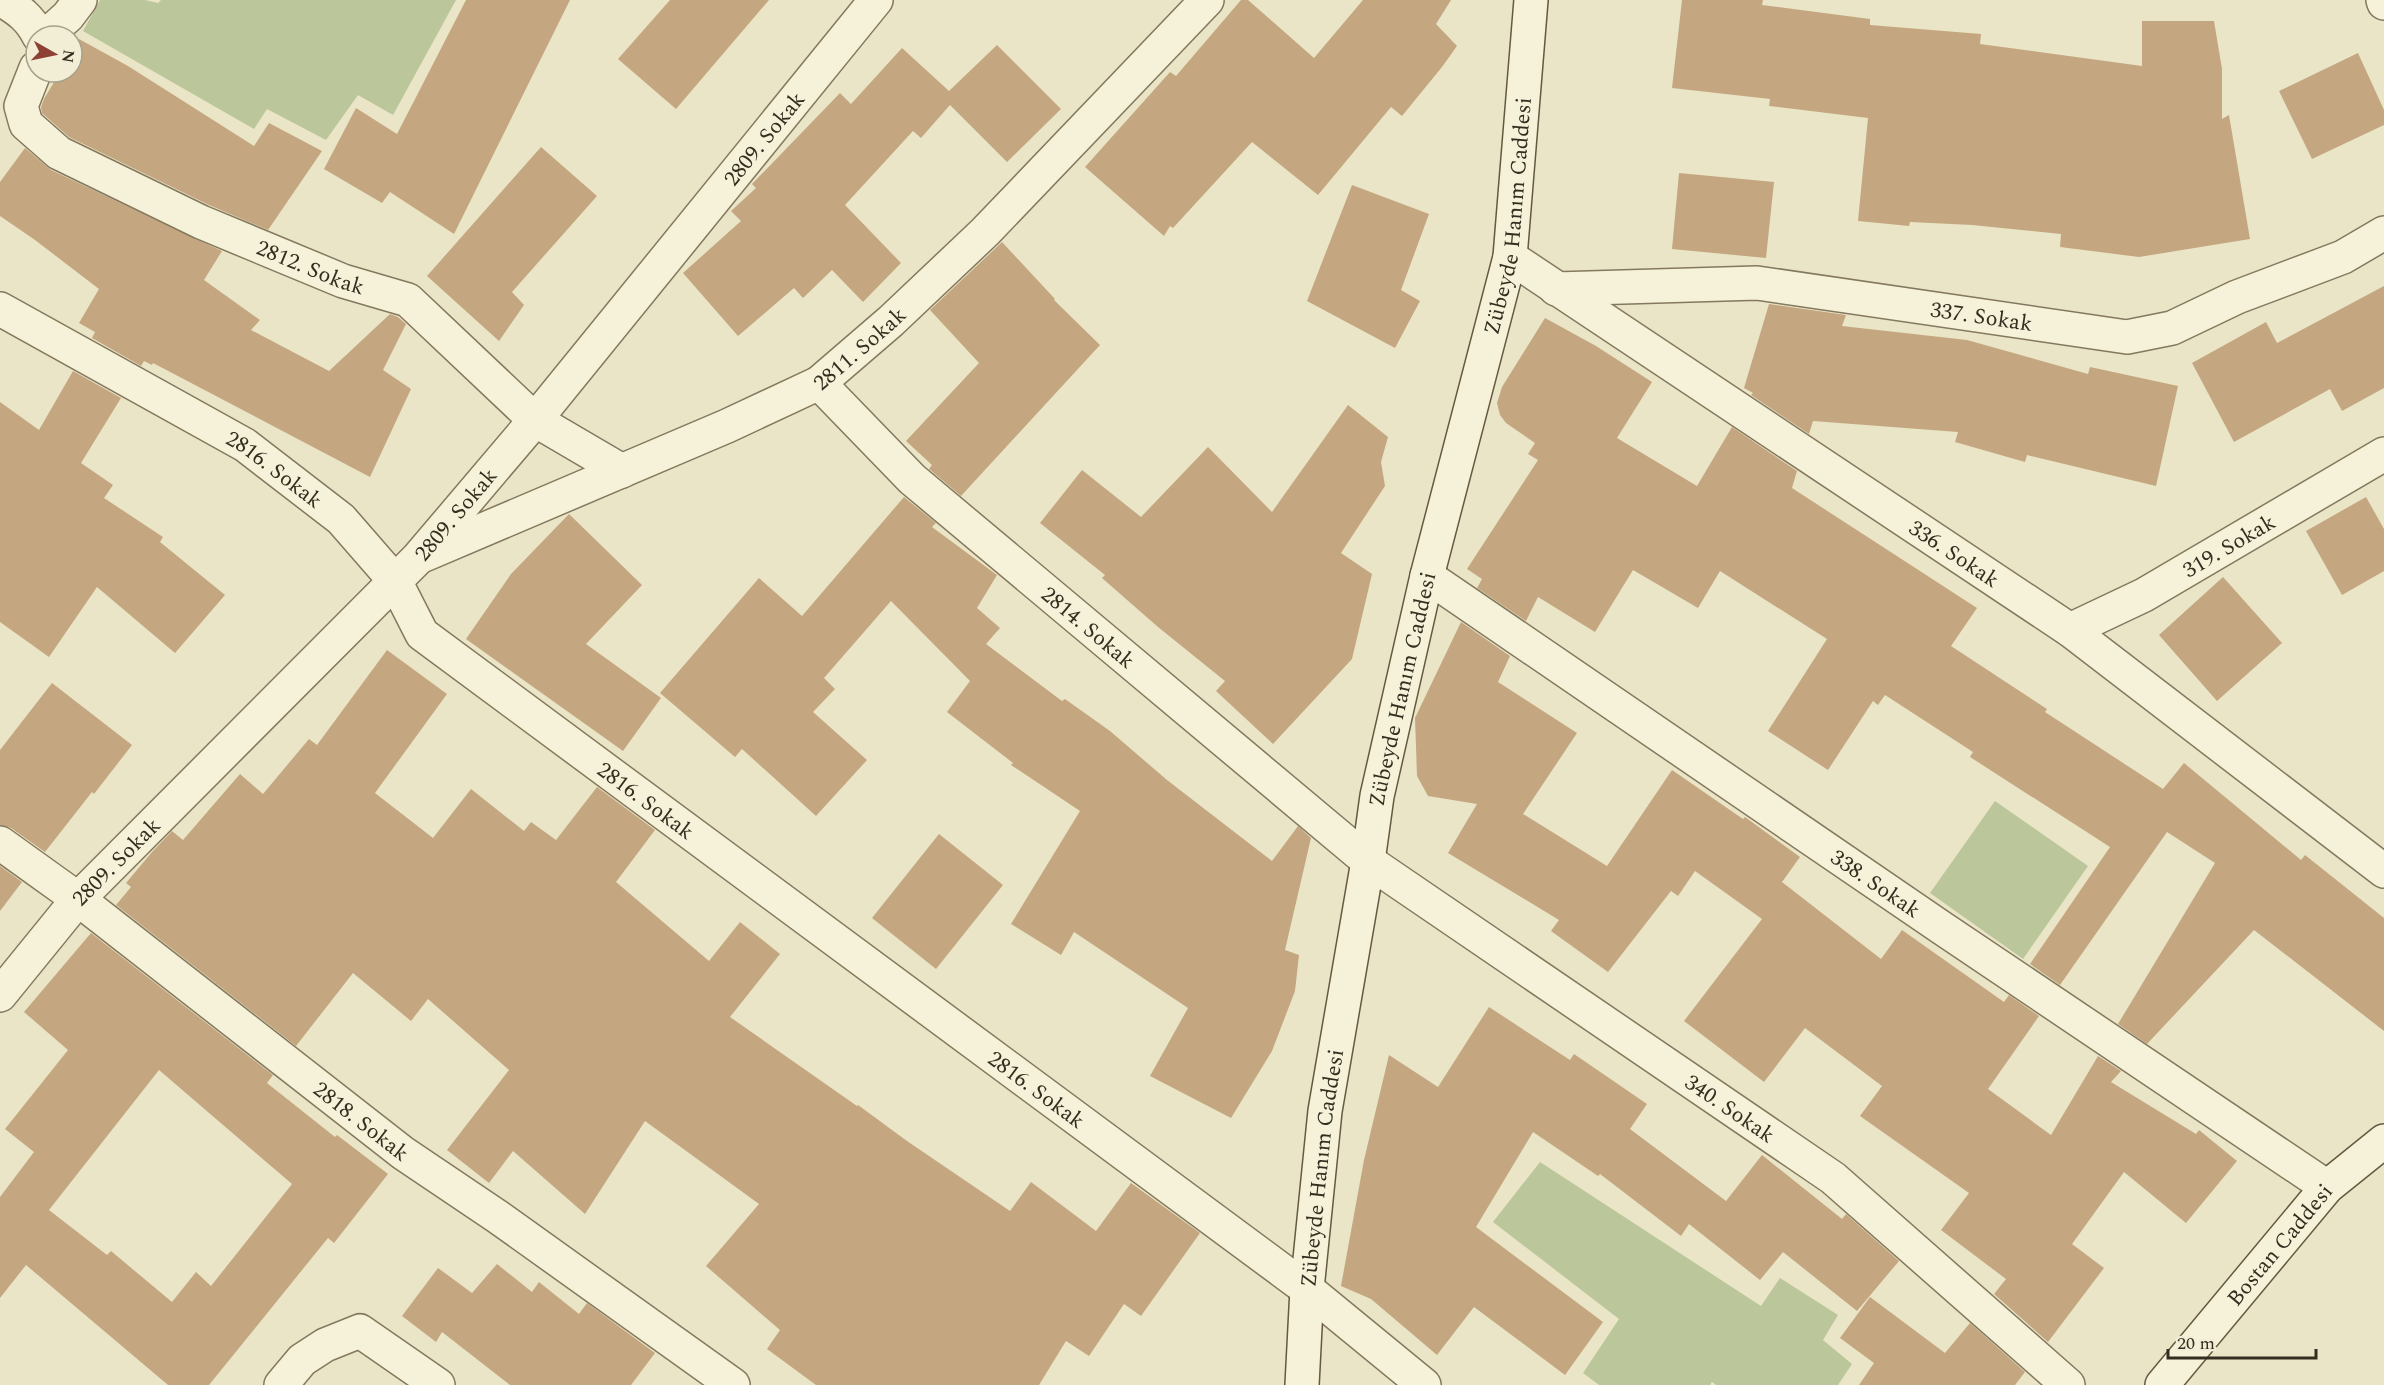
<svg xmlns="http://www.w3.org/2000/svg" width="2384" height="1385" viewBox="0 0 2384 1385" font-family="Spectral,serif">
	<style>
		.green { fill: #bbc79b }
		.building { fill: #c4a780; fill-rule: evenodd }
		.lines { fill: none; stroke-linecap: round; stroke-linejoin: round }
		.street-casing { stroke: #84785e; stroke-width: 36 }
		.secondary-casing { stroke: #655941; stroke-width: 36 }
		.street { stroke: #f5f2d9; stroke-width: 33 }
		.secondary { stroke: #f5f2d9; stroke-width: 33 }
		.labels { text-anchor: middle; stroke-width: 5; stroke-linejoin: round; paint-order: stroke }
		.street-label { font-size: 22px; fill: #352e20; stroke: #f2eed5 }
	</style>
	<rect width="100%" height="100%" fill="#eae5c6"/>
	<!-- green -->
	<g class="green">
		<path d="M 100,0 L 145,0 L 158,3 L 161,0 L 456,0 L 393,115 L 358,95 L 326,140 L 267,109 L 254,129 L 83,31 Z"/>
		<path d="M 1995,801 L 2088,866 L 2023,959 L 1930,893 Z"/>
		<path d="M 1540,1162 L 1761,1306 L 1780,1278 L 1838,1315 L 1823,1340 L 1852,1364 L 1838,1385 L 1716,1385 L 1712,1382 L 1710,1385 L 1599,1385 L 1583,1373 L 1619,1319 L 1493,1222 Z"/>
	</g>
	<!-- building -->
	<g class="building">
		<path d="M 466,0 L 570,0 L 454,234 L 390,192 L 382,203 L 324,169 L 356,108 L 397,134 Z"/>
		<path d="M 670,0 L 769,0 L 676,109 L 618,59 Z"/>
		<path d="M 1241,0 L 1248,0 L 1314,58 L 1363,0 L 1451,0 L 1436,24 L 1457,46 L 1442,67 L 1402,116 L 1391,107 L 1318,195 L 1252,142 L 1173,228 L 1170,226 L 1164,236 L 1085,167 L 1170,72 L 1176,76 Z"/>
		<path d="M 1682,0 L 1763,0 L 1762,5 L 1870,19 L 1870,25 L 1981,34 L 1980,44 L 2142,66 L 2142,21 L 2214,21 L 2222,69 L 2222,119 L 2229,115 L 2250,239 L 2139,257 L 2060,247 L 2061,234 L 1972,225 L 1910,222 L 1909,226 L 1858,221 L 1868,118 L 1769,106 L 1770,99 L 1672,88 Z"/>
		<path d="M 79,39 L 128,66 L 254,146 L 269,123 L 322,151 L 268,230 L 209,205 L 69,137 L 42,113 L 41,107 L 44,99 L 60,72 L 72,72 L 72,51 Z"/>
		<path d="M 997,45 L 1061,109 L 1007,162 L 950,105 L 921,138 L 913,131 L 845,205 L 901,263 L 863,302 L 832,270 L 803,298 L 794,288 L 738,336 L 683,273 L 741,221 L 731,211 L 756,188 L 752,184 L 840,93 L 851,104 L 902,48 L 949,91 Z"/>
		<path d="M 2358,53 L 2384,110 L 2384,125 L 2312,159 L 2279,91 Z"/>
		<path d="M 541,147 L 597,196 L 512,292 L 524,305 L 499,341 L 427,276 Z"/>
		<path d="M 25,148 L 51,170 L 222,251 L 204,280 L 260,320 L 251,330 L 329,371 L 390,314 L 398,317 L 406,324 L 383,370 L 411,389 L 370,477 L 153,363 L 152,365 L 144,361 L 141,366 L 92,338 L 95,332 L 79,323 L 99,289 L 35,240 L 0,216 L 0,182 Z"/>
		<path d="M 1679,173 L 1774,182 L 1766,258 L 1672,249 Z"/>
		<path d="M 1352,185 L 1429,214 L 1401,290 L 1420,301 L 1395,348 L 1307,301 Z"/>
		<path d="M 1002,242 L 1055,299 L 1054,300 L 1100,345 L 961,496 L 929,469 L 932,465 L 906,441 L 979,363 L 930,310 Z"/>
		<path d="M 2384,286 L 2384,388 L 2342,411 L 2330,389 L 2234,442 L 2192,363 L 2266,322 L 2277,343 Z"/>
		<path d="M 1769,304 L 1846,315 L 1842,326 L 1967,340 L 2088,374 L 2090,367 L 2178,386 L 2156,486 L 2027,455 L 2025,462 L 1955,442 L 1958,432 L 1813,421 L 1809,434 L 1751,395 L 1753,393 L 1744,388 Z"/>
		<path d="M 1545,318 L 1596,346 L 1652,382 L 1617,438 L 1697,486 L 1732,427 L 1797,471 L 1792,488 L 1977,608 L 1951,646 L 2047,709 L 2045,712 L 2163,789 L 2184,763 L 2301,860 L 2305,855 L 2384,918 L 2384,1031 L 2254,930 L 2147,1044 L 2118,1024 L 2215,863 L 2167,832 L 2060,985 L 2030,964 L 2110,847 L 1970,757 L 1973,752 L 1885,695 L 1878,705 L 1873,701 L 1828,770 L 1768,731 L 1827,639 L 1720,571 L 1698,608 L 1633,570 L 1595,632 L 1538,597 L 1526,621 L 1477,588 L 1482,579 L 1467,569 L 1538,460 L 1528,454 L 1535,443 L 1506,423 L 1500,415 L 1497,403 L 1502,387 Z"/>
		<path d="M 73,371 L 121,398 L 81,463 L 113,485 L 104,498 L 163,537 L 160,542 L 225,595 L 175,653 L 97,587 L 49,657 L 0,622 L 0,402 L 39,430 Z"/>
		<path d="M 1348,405 L 1388,437 L 1381,462 L 1385,486 L 1341,553 L 1372,574 L 1352,659 L 1273,744 L 1216,691 L 1225,681 L 1158,627 L 1102,578 L 1105,575 L 1040,523 L 1082,470 L 1141,517 L 1208,447 L 1272,512 Z"/>
		<path d="M 904,497 L 936,523 L 932,527 L 997,575 L 977,608 L 1000,628 L 986,644 L 1062,701 L 1065,699 L 1110,731 L 1167,780 L 1272,861 L 1298,826 L 1311,838 L 1285,950 L 1299,955 L 1295,991 L 1272,1051 L 1231,1118 L 1150,1076 L 1188,1008 L 1074,932 L 1061,955 L 1011,924 L 1080,811 L 1011,765 L 1013,763 L 947,712 L 970,681 L 891,601 L 824,678 L 835,689 L 813,712 L 867,760 L 816,816 L 742,749 L 735,757 L 660,693 L 759,578 L 802,616 Z"/>
		<path d="M 2366,497 L 2384,529 L 2384,571 L 2342,595 L 2306,531 Z"/>
		<path d="M 569,514 L 642,585 L 586,644 L 661,698 L 623,751 L 466,639 L 511,574 Z"/>
		<path d="M 2223,577 L 2282,643 L 2217,701 L 2159,635 Z"/>
		<path d="M 1461,622 L 1510,656 L 1498,682 L 1577,733 L 1523,814 L 1607,866 L 1672,770 L 1743,819 L 1745,817 L 1800,857 L 1782,882 L 1881,959 L 1902,930 L 2004,1002 L 2009,995 L 2039,1016 L 1988,1089 L 2051,1135 L 2098,1056 L 2121,1071 L 2111,1082 L 2196,1134 L 2199,1130 L 2237,1161 L 2186,1223 L 2124,1172 L 2072,1244 L 2104,1268 L 2048,1342 L 1994,1294 L 2006,1279 L 1941,1230 L 1969,1193 L 1860,1116 L 1882,1086 L 1805,1028 L 1764,1082 L 1684,1021 L 1762,919 L 1695,871 L 1678,896 L 1671,891 L 1608,972 L 1551,931 L 1559,920 L 1448,853 L 1477,804 L 1428,796 L 1417,776 L 1415,718 Z"/>
		<path d="M 387,650 L 447,694 L 375,793 L 433,838 L 471,789 L 524,831 L 531,822 L 556,840 L 597,787 L 655,830 L 616,882 L 709,961 L 740,922 L 780,954 L 730,1017 L 857,1106 L 858,1105 L 907,1141 L 1010,1211 L 1031,1182 L 1096,1231 L 1131,1183 L 1200,1233 L 1141,1316 L 1124,1304 L 1089,1356 L 1066,1341 L 1039,1385 L 816,1385 L 767,1349 L 780,1330 L 706,1266 L 759,1204 L 645,1121 L 585,1214 L 513,1151 L 489,1183 L 447,1150 L 509,1070 L 428,999 L 411,1021 L 353,973 L 296,1046 L 116,905 L 131,887 L 126,883 L 152,852 L 172,831 L 183,840 L 240,774 L 263,794 L 309,739 L 317,745 Z"/>
		<path d="M 52,683 L 132,745 L 94,794 L 92,792 L 45,852 L 11,828 L 0,825 L 0,750 Z"/>
		<path d="M 939,834 L 1003,885 L 936,969 L 872,918 Z"/>
		<path d="M 0,866 L 22,882 L 0,911 Z"/>
		<path d="M 91,933 L 273,1075 L 267,1083 L 335,1137 L 337,1135 L 388,1174 L 334,1243 L 328,1238 L 209,1385 L 168,1385 L 26,1265 L 0,1298 L 0,1197 L 34,1152 L 5,1129 L 68,1050 L 24,1012 ZM 159,1070 L 292,1184 L 211,1286 L 196,1272 L 172,1302 L 111,1251 L 107,1255 L 49,1210 Z"/>
		<path d="M 1489,1007 L 1570,1060 L 1574,1054 L 1647,1104 L 1630,1129 L 1726,1201 L 1762,1155 L 1842,1219 L 1846,1214 L 1899,1261 L 1857,1311 L 1783,1252 L 1760,1280 L 1689,1224 L 1681,1236 L 1600,1174 L 1598,1176 L 1533,1132 L 1476,1227 L 1603,1322 L 1565,1375 L 1474,1307 L 1437,1355 L 1371,1299 L 1341,1286 L 1364,1160 L 1389,1055 L 1438,1087 Z"/>
		<path d="M 497,1264 L 532,1292 L 539,1282 L 579,1314 L 587,1303 L 655,1353 L 631,1385 L 510,1385 L 442,1332 L 436,1342 L 402,1316 L 438,1268 L 472,1293 Z"/>
		<path d="M 1870,1297 L 1945,1353 L 1970,1323 L 2025,1372 L 2015,1385 L 1859,1385 L 1874,1363 L 1840,1338 Z"/>
	</g>
	<g class="lines">
		<!-- street casing -->
		<g class="street-casing">
			<g id="street">
				<path d="M 2,0 C 19,10 30,18 39,36"/>
				<path d="M 2383,0 L 2384,3"/>
				<path d="M 46,36 L 68,16 L 80,0"/>
				<path id="s1" d="M 36,68 L 21,106 L 26,124 L 59,153 L 201,222 L 343,281 L 408,300 L 535,420 L 622,471"/>
				<path id="s2" d="M 1510,257 L 2070,630 L 2384,871"/>
				<path id="s3" d="M 1556,289 L 1757,283 L 2127,337 L 2172,328 L 2237,297 L 2343,257 L 2384,233"/>
				<path id="s4" d="M 0,309 L 245,445 L 341,519 L 395,581 L 422,634 L 1307,1289 L 1424,1385"/>
				<path id="s5" d="M 819,383 L 912,479 L 1368,861 L 1833,1178 L 2068,1385"/>
				<path id="s6" d="M 424,555 L 727,426 L 819,383 L 891,321 L 985,232 L 1207,0"/>
				<path id="s7" d="M 1427,576 L 1942,928 L 2327,1187"/>
				<path id="s8" d="M 2070,630 L 2144,595 L 2384,454"/>
				<path id="s9" d="M 0,843 L 78,899 L 403,1153 L 498,1217 L 733,1385"/>
				<path id="s10" d="M 0,995 L 78,899 L 418,558 L 535,420 L 876,0"/>
				<path d="M 281,1385 L 302,1360 L 325,1345 L 360,1331 L 438,1385"/>
			</g>
		</g>
		<!-- secondary casing -->
		<g class="secondary-casing">
			<g id="secondary">
				<path id="s11" d="M 1302,1385 L 1307,1289 L 1325,1111 L 1368,861 L 1377,796 L 1427,576 L 1510,257 L 1531,0"/>
				<path id="s12" d="M 2162,1385 L 2327,1187 L 2384,1141"/>
			</g>
		</g>
		<!-- street -->
		<use href="#street" class="street"/>
		<!-- secondary -->
		<use href="#secondary" class="secondary"/>
	</g>
	<g class="labels">
		<!-- street labels -->
		<g class="street-label">
			<text dy="8" stroke="none"><textPath href="#s10" startOffset="1149">2809. Sokak</textPath></text>
			<text dy="8" stroke="none"><textPath href="#s11" startOffset="1190">Zübeyde Hanım Caddesi</textPath></text>
			<text dy="8" stroke="none"><textPath href="#s1" startOffset="380">2812. Sokak</textPath></text>
			<text dy="8" stroke="none"><textPath href="#s3" startOffset="428">337. Sokak</textPath></text>
			<text dy="8" stroke="none"><textPath href="#s6" startOffset="484">2811. Sokak</textPath></text>
			<text dy="8" stroke="none"><textPath href="#s4" startOffset="318">2816. Sokak</textPath></text>
			<text dy="8" stroke="none"><textPath href="#s10" startOffset="663">2809. Sokak</textPath></text>
			<text dy="8" stroke="none"><textPath href="#s8" startOffset="180">319. Sokak</textPath></text>
			<text dy="8" stroke="none"><textPath href="#s2" startOffset="534">336. Sokak</textPath></text>
			<text dy="8" stroke="none"><textPath href="#s5" startOffset="364">2814. Sokak</textPath></text>
			<text dy="8" stroke="none"><textPath href="#s11" startOffset="704">Zübeyde Hanım Caddesi</textPath></text>
			<text dy="8" stroke="none"><textPath href="#s4" startOffset="822">2816. Sokak</textPath></text>
			<text dy="8" stroke="none"><textPath href="#s10" startOffset="177">2809. Sokak</textPath></text>
			<text dy="8" stroke="none"><textPath href="#s7" startOffset="544">338. Sokak</textPath></text>
			<text dy="8" stroke="none"><textPath href="#s4" startOffset="1308">2816. Sokak</textPath></text>
			<text dy="8" stroke="none"><textPath href="#s5" startOffset="1167">340. Sokak</textPath></text>
			<text dy="8" stroke="none"><textPath href="#s9" startOffset="456">2818. Sokak</textPath></text>
			<text dy="8" stroke="none"><textPath href="#s11" startOffset="218">Zübeyde Hanım Caddesi</textPath></text>
			<text dy="8" stroke="none"><textPath href="#s12" startOffset="183">Bostan Caddesi</textPath></text>
		</g>
	</g>
	<!-- north arrow -->
	<g transform="translate(54 54) rotate(99)"><circle r="28" fill="#f2eed5" stroke="#a6a18d" stroke-width="1.5"/>
	<path d="M0-4.5L10 22L0 15L-10 22Z" fill="#8d4133"/>
	<text y="-9" font-size="16" font-weight="bold" text-anchor="middle" fill="#352e20">N</text>
	</g>
	<!-- scale -->
	<path d="M2168 1349v9h148v-9" fill="none" stroke="#352e20" stroke-width="3"/>
	<text x="2177" y="1349" font-size="18" fill="#352e20" stroke="#f2eed5" stroke-width="4.5" paint-order="stroke">20 m</text>
</svg>
